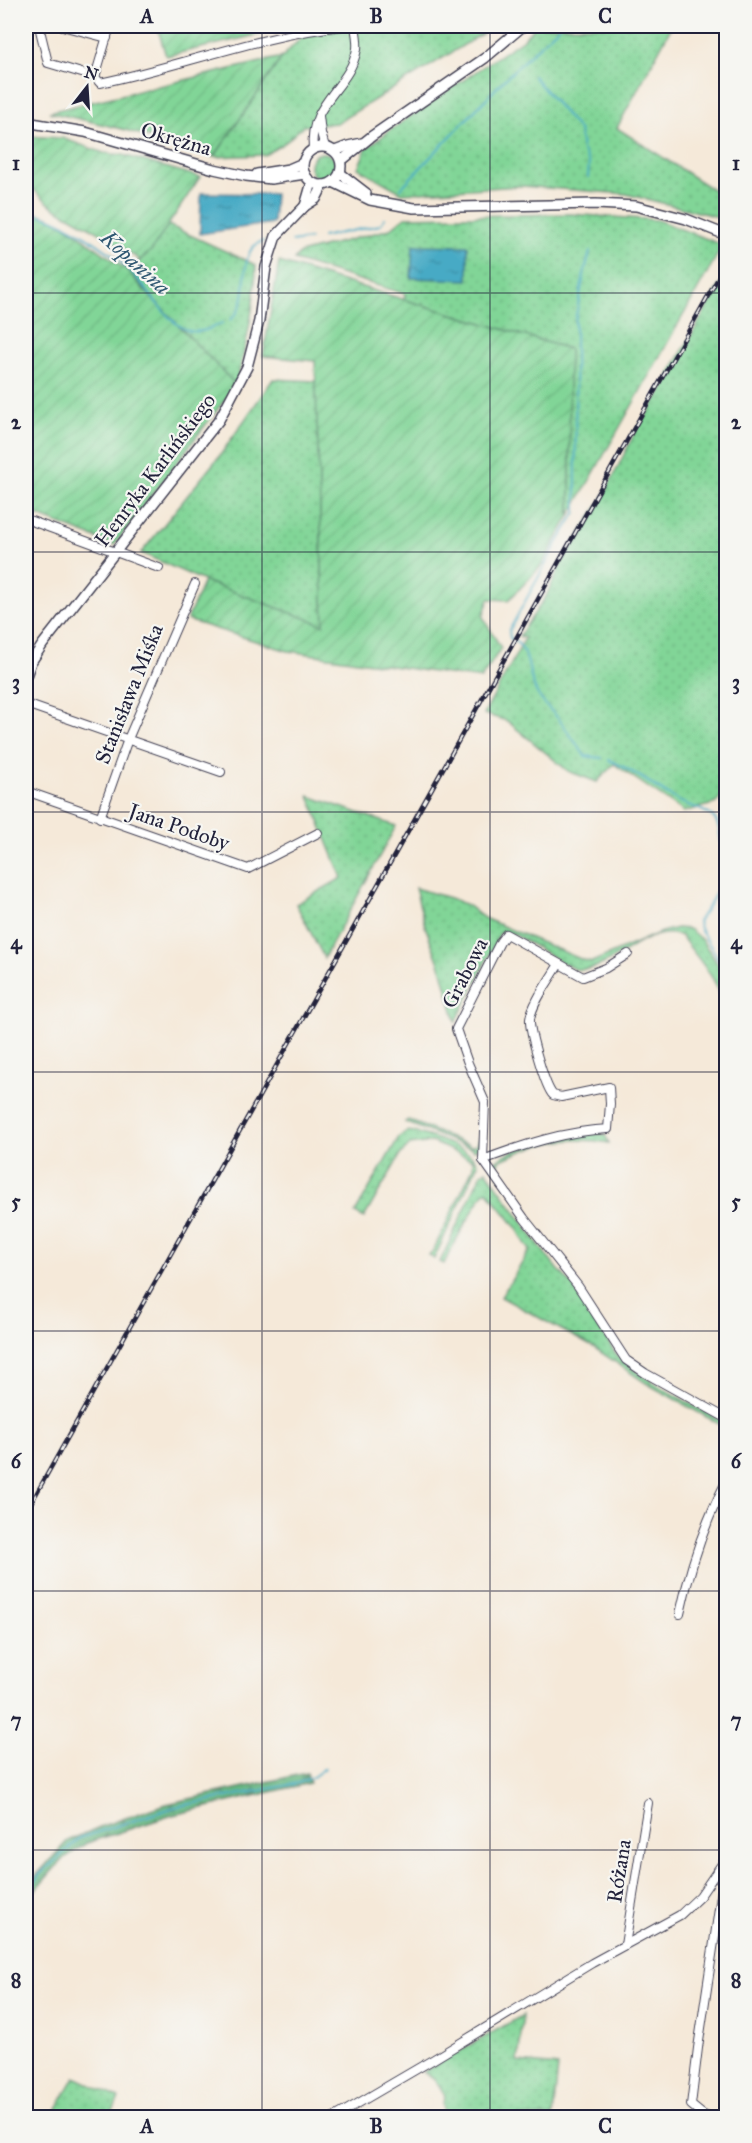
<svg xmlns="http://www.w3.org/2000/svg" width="752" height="2143" viewBox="0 0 752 2143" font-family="'IM FELL Great Primer',serif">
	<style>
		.grass { fill: url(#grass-dots); stroke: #527c69; stroke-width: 1.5 }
		.forest { fill: url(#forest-firs); stroke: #456c5e; stroke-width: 1.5 }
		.garden { fill: url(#garden-furrows); stroke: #527c69; stroke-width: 1.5 }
		.water { fill: url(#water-ripples); stroke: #346680; stroke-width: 1.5 }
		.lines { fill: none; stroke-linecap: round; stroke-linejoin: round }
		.stream { stroke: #46aac5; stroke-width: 2 }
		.minor-casing { stroke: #424053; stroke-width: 10 }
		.tertiary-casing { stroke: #424053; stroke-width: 12 }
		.minor { stroke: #fff; stroke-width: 8 }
		.tertiary { stroke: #fff; stroke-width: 9 }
		.rail-casing { stroke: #22223b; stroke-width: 4.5 }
		.rail { stroke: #f6f6f2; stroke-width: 2; stroke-dasharray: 7; stroke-linecap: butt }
		.grid { fill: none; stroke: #22223b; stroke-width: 1.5; stroke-opacity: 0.55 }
		.labels { text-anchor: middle; stroke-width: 4.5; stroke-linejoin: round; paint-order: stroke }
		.street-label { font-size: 21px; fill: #22223b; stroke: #f6f6f2 }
		.water-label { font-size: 22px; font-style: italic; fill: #305872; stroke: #f6f6f2 }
		.neatline { fill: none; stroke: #22223b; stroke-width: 2 }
		.grid-label { font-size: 20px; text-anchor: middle; font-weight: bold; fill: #22223b }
	</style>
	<defs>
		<pattern id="grass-dots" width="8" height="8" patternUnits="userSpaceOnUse" patternTransform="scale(1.5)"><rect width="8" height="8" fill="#81d597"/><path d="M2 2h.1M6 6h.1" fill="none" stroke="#6fb783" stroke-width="1.8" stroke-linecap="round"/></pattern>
		<pattern id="forest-firs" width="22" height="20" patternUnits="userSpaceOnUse" patternTransform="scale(1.5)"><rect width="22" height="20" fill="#68b680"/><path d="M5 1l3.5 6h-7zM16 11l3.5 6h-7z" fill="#55946a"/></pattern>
		<pattern id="garden-furrows" width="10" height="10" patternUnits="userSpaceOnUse" patternTransform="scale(1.5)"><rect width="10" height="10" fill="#81d597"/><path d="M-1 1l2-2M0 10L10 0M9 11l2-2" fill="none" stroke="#6fb783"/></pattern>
		<pattern id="water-ripples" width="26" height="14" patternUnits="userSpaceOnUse" patternTransform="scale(1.5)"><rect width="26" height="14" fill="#46aac5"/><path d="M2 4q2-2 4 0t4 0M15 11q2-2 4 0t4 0" fill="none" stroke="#3a8aa1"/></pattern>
	</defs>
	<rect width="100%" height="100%" fill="#f6f6f2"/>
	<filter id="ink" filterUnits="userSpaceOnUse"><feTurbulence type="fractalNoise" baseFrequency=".0167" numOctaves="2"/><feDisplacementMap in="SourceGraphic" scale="12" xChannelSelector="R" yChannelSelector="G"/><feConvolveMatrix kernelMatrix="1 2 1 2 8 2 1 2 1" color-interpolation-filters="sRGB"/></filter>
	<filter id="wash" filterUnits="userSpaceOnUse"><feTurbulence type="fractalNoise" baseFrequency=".008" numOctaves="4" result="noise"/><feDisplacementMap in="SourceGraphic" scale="24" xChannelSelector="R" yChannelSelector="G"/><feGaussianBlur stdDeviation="1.35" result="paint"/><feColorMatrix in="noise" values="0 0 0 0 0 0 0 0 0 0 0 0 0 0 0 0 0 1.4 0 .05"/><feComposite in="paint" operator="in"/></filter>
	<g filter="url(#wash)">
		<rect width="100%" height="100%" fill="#f5e9d9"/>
		<!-- grass -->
		<g class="grass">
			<path d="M 352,26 L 495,26 L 337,123 L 303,126 L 286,142 L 265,155 L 214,157 L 282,57 L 304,35 Z"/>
			<path d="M 536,26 L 672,26 L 617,128 L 726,198 L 726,219 L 626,194 L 521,186 L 402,193 L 358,168 L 366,149 L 389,131 L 522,40 Z"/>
			<circle cx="323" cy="166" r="13"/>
			<path d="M 570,214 L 657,220 L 723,245 L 570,515 L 569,349 L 404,300 L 405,294 L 294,260 L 300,253 L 390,229 L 405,217 Z"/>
			<path d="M 168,225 L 256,265 C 255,307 246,345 236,385 L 144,290 L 128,271 L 150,251 Z"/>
			<path d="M 726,274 L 726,786 L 717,803 L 684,812 L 614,764 L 597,782 L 568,771 L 507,721 L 484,714 L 525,638 L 519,636 L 545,598 L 564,559 L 601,501 L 634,434 L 665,386 L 670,373 Z"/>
			<path d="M 273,379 L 316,381 L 324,626 L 204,581 L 141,553 L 221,454 Z"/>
			<path d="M 309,796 L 396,826 L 324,958 L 296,904 L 342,878 Z"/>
			<path d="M 415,888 L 450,898 L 467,905 L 484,918 L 583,960 L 592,962 L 661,932 L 677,928 L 689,929 L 702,940 L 726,977 L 726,1015 C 720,981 702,964 681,936 C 644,922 613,975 574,969 L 515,935 L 501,931 L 456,1022 L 442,971 L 425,926 Z"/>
			<path d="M 408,1120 L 471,1146 L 476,1145 L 480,1135 L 479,1146 L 475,1150 L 405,1122 Z"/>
			<path d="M 408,1131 C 424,1134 472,1148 478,1164 L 434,1259 L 429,1255 L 433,1251 L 473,1168 L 473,1160 L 432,1142 L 410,1145 L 401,1154 L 364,1218 L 355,1213 L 399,1137 Z"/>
			<path d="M 595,1133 L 605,1135 L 609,1143 C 567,1135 537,1143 499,1161 L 496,1168 L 515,1195 L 492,1167 C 497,1147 575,1136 595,1133 Z"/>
			<path d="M 486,1170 L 549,1259 L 573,1286 L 617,1356 C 646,1382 692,1404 726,1423 L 726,1428 L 646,1383 L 593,1347 L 501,1297 L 530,1250 C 523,1242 521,1233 514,1225 C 505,1213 496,1203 487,1190 L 481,1197 L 452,1247 L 444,1264 L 440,1262 L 481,1174 Z"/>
			<path d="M 523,2015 L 518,2062 L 558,2066 L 553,2117 L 444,2117 L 442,2103 L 445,2097 C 440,2084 435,2079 423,2072 Z"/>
			<path d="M 75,2077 L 119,2098 L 110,2117 L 52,2117 Z"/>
		</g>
		<!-- forest -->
		<path class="forest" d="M 307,1773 L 310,1783 L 173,1815 L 87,1843 L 62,1860 L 26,1901 L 26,1887 L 67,1841 L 102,1826 L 166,1804 Z"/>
		<!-- garden -->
		<g class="garden">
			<path d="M 157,26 L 287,26 L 287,28 L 166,56 Z"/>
			<path d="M 282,57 L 214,157 L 122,129 L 49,112 Z"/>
			<path d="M 26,136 L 62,138 L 104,153 L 123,155 L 200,177 L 151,251 L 140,260 L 100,233 L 53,207 L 26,183 Z"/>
			<path d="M 26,210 L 49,217 L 69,228 L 128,271 L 144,290 L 236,385 L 114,545 L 26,511 Z"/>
			<path d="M 279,262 L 569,349 L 570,515 L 541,566 L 509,600 L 489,599 L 483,617 L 501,648 L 481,679 L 288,651 L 187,620 L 204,581 L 324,625 L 315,361 L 263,356 Z"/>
		</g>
		<!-- water -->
		<g class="water">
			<path d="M 201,193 L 275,194 L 273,223 L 200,234 Z"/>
			<path d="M 413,245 L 468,246 L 468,280 L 411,278 Z"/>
		</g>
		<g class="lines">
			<!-- stream -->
			<g class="stream">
				<path d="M 533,76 L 579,130 L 582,149 L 589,163 L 588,177"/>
				<path d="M 401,188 L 504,80 L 560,26"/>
				<path d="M 26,212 C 59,215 109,249 133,273 C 147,289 165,318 183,328 C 196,336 210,329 222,323"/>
				<path d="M 322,237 L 380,225 L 385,218"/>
				<path d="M 292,242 L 310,239"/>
				<path d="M 590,252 L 584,274 L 575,321 L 576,512 L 556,545 L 509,631 L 510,638 C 532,649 526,672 536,691 C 540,701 550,709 557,717 C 567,730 576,743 585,756 L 602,758"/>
				<path d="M 230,320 C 257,300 232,251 263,241"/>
				<path d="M 609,760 C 634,770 654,787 677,800 C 689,807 704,808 714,818 C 724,829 723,872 719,886 C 716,896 704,912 698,922 L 701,931 L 726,971"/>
				<path d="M 26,1895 L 40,1874 L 80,1838 L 175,1807 L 298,1783 L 313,1777 L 325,1768"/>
			</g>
		</g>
	</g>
	<g filter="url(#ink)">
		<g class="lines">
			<!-- minor casing -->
			<g class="minor-casing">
				<g id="minor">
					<path d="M 39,26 L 48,63 L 95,77 L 100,83 C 182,66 260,35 343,26"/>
					<path d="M 62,26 L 107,38"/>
					<path d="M 95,77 L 110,26"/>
					<path d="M 319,116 L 321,133 L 325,147"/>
					<path d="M 313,149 C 308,103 350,88 357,49 C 358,41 356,33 355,26"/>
					<path d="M 26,519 L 159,568"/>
					<path d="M 26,704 L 221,772"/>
					<path d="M 26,791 L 248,869 L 318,833"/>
					<path d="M 100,818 L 128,739 L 195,584"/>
					<path d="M 483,1160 L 485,1102 L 468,1063 L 456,1029 L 500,942 L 506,934 L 583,977 L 606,968 L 628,954"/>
					<path d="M 483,1160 C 523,1145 564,1131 608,1129 L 610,1104 L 609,1087 L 561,1097 L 553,1095 C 545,1087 529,1031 530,1019 C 532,1003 551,978 559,964"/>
					<path d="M 483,1160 L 524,1218 L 578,1286 L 626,1360 L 645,1373 L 726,1418"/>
					<path d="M 680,1614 C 690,1567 704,1524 726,1482"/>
					<path d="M 625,1945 L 648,1803"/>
					<path d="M 333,2118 L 434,2059 L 592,1963 L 680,1915 L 700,1896 L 726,1858"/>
					<path d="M 711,2118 L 702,2114 L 691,2105 L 698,2048 L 725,1869 L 723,1862"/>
				</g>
			</g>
			<!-- tertiary casing -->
			<g class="tertiary-casing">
				<g id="tertiary">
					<path d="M 26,122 L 85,132 L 214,169 L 246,176 L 271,179 L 305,174"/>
					<circle cx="322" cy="166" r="19"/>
					<path d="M 335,151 L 348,146 L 362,143"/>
					<path d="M 341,161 L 372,136 L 485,58 L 523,26"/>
					<path d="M 340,173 L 366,193"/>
					<path d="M 257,174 L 289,169 L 303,163"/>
					<path d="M 333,182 L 370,200 L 414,208 L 596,204 L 636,206 L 686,219 L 726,235"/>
					<path d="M 305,206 L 312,182"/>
					<path d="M 26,676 L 31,662 L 43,644 L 219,420 L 247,367 L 259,321 L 266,267 L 276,236 L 305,206 L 316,199 L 323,185"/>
				</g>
			</g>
			<!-- minor -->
			<use href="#minor" class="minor"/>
			<!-- tertiary -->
			<use href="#tertiary" class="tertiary"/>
			<!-- rail casing -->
			<g class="rail-casing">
				<path id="rail" d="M 26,1512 L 726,264"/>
			</g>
			<!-- rail -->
			<use href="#rail" class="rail"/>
		</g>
	</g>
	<!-- grid -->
	<path class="grid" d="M 262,26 L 262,2118M 490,26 L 490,2118M 26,293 L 726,293M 26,552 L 726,552M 26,812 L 726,812M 26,1072 L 726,1072M 26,1331 L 726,1331M 26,1591 L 726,1591M 26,1850 L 726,1850"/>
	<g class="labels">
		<!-- street labels -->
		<g class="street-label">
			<text transform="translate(176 139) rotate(16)" y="7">Okrężna</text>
			<text transform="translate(155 470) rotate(-53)" y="7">Henryka Karlińskiego</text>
			<text transform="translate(129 694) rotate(-68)" y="7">Stanisława Miśka</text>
			<text transform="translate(179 827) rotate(19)" y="7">Jana Podoby</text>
			<text transform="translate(465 973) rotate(-63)" y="7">Grabowa</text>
			<text transform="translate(619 1871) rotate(-81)" y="7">Różana</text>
		</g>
		<!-- water labels -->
		<g class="water-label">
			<text transform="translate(136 262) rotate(42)" y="8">Kopanina</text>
		</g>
	</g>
	<!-- margin -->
	<rect width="752" height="2143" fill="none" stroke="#f6f6f2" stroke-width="66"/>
	<!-- north arrow -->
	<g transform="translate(87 87) rotate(17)" stroke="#f6f6f2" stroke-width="4.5" paint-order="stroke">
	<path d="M0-4.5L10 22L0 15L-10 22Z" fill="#22223b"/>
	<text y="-9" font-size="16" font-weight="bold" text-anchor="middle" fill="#22223b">N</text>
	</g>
	<rect x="33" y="33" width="686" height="2077" class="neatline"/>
	<g class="grid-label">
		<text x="147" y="23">A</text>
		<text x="376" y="23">B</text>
		<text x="605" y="23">C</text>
		<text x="16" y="170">1</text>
		<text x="736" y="170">1</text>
		<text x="16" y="429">2</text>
		<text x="736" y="429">2</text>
		<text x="16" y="689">3</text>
		<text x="736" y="689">3</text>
		<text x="16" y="949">4</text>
		<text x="736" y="949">4</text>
		<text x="16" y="1208">5</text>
		<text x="736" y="1208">5</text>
		<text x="16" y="1468">6</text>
		<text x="736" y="1468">6</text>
		<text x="16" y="1727">7</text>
		<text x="736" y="1727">7</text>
		<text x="16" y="1987">8</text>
		<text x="736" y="1987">8</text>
		<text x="147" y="2133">A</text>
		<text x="376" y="2133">B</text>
		<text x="605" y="2133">C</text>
	</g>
</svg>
